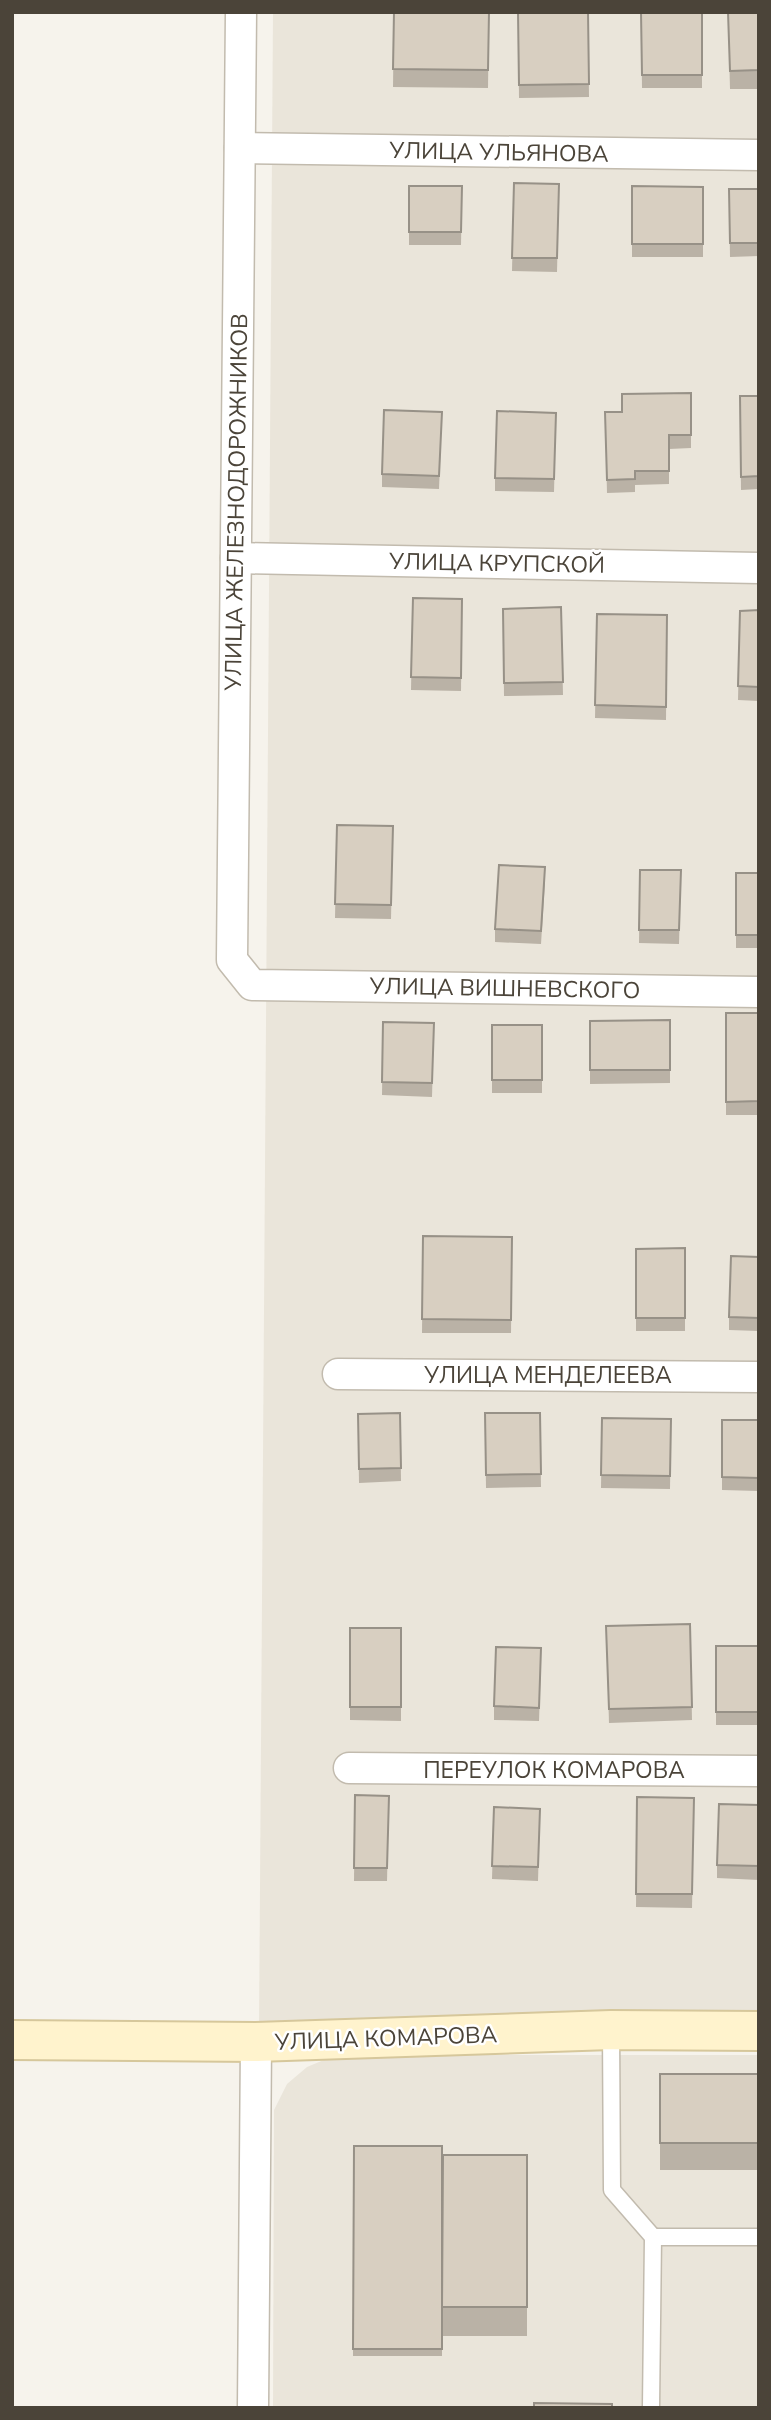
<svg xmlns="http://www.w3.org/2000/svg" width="771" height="2420" viewBox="0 0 771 2420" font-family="'Nunito Sans',sans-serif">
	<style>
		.residential { fill: #eae5da }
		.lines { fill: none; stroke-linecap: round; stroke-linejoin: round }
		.lane-casing { stroke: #c2bbae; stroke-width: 19 }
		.street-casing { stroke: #c2bbae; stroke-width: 33 }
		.secondary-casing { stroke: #d6c79b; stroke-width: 42 }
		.lane { stroke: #fff; stroke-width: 16 }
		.street { stroke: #fff; stroke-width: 30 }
		.secondary { stroke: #fff3cd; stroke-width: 38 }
		.wall { fill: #bab2a6 }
		.building { fill: #d8cfc1; stroke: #979187; stroke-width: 2 }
		.labels { text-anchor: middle; stroke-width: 5; stroke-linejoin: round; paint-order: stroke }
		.street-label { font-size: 23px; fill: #4b4439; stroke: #fff }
	</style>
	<rect width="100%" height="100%" fill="#f6f3ec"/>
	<!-- residential -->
	<g class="residential">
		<path d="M 273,12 L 759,12 L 759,2020 L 259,2032 Z"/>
		<path d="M 336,2055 L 759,2055 L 759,2408 L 273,2408 L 274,2110 L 287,2084 L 307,2067 Z"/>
	</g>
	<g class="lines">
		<!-- lane casing -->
		<g class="lane-casing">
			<g id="lane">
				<path d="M 611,2030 L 612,2190 L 653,2237 L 651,2408"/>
				<path d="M 653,2237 L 759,2237"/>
			</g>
		</g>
		<!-- street casing -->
		<g class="street-casing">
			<g id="street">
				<path d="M 241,12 L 232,960 L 252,985 L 759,992"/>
				<path d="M 240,148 L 759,155"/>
				<path d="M 236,558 L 759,568"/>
				<path d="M 338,1374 L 759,1377"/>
				<path d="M 349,1768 L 759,1771"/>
				<path d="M 253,2408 L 256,2042"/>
			</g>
		</g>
		<!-- secondary casing -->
		<g class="secondary-casing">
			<path id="secondary" d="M 12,2040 L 256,2042 L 611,2030 L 759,2031"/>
		</g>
		<!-- lane -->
		<use href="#lane" class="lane"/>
		<!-- street -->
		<use href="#street" class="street"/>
		<!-- secondary -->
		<use href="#secondary" class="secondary"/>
	</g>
	<!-- wall -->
	<g class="wall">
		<path d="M 394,12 L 489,12 L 488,88 L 393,87 Z"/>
		<path d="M 518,12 L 588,12 L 589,97 L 519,98 Z"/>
		<path d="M 641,12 L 702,12 L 702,88 L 642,88 Z"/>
		<path d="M 728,12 L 759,12 L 759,89 L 730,89 Z"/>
		<path d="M 514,183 L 559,184 L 557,272 L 512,271 Z"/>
		<path d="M 409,186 L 462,186 L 461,245 L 409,245 Z"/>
		<path d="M 632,186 L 703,187 L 703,257 L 632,257 Z"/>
		<path d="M 729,189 L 759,189 L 759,256 L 730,257 Z"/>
		<path d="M 691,393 L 691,448 L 669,449 L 669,484 L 635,485 L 635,492 L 607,493 L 605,412 L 622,412 Z"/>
		<path d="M 740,396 L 759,396 L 759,489 L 741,490 Z"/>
		<path d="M 442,412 L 439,489 L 382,487 L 382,474 Z"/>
		<path d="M 556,413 L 554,492 L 495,491 L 495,478 Z"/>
		<path d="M 413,598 L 462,599 L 461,691 L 411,690 Z"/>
		<path d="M 561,607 L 563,695 L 504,696 L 503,609 Z"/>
		<path d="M 759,610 L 759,701 L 738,700 L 740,611 Z"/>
		<path d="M 597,614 L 667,615 L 666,720 L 595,718 Z"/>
		<path d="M 337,825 L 393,826 L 391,919 L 335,918 Z"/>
		<path d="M 640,870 L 681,870 L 679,944 L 639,943 Z"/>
		<rect x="736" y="873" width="23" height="75"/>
		<path d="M 545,881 L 541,944 L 495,942 L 495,929 Z"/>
		<rect x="726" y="1013" width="33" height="102"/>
		<path d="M 670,1020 L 670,1083 L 590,1084 L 590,1021 Z"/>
		<path d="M 383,1022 L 434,1023 L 432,1097 L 382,1095 Z"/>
		<rect x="492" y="1025" width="50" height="68"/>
		<path d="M 423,1236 L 512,1237 L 511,1333 L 422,1333 Z"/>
		<path d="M 685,1248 L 685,1331 L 636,1331 L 636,1249 Z"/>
		<path d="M 759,1257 L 759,1331 L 729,1330 L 729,1317 Z"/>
		<path d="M 400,1413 L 401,1481 L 359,1483 L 358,1414 Z"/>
		<path d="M 485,1413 L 540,1413 L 541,1487 L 486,1488 Z"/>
		<path d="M 602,1418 L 671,1419 L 670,1489 L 601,1488 Z"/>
		<path d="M 722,1420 L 759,1420 L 759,1491 L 722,1490 Z"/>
		<path d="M 690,1624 L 692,1720 L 609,1723 L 606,1626 Z"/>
		<path d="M 350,1628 L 401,1628 L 401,1721 L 350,1720 Z"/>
		<rect x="716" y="1646" width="43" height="79"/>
		<path d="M 541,1662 L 539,1721 L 494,1720 L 494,1706 Z"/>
		<path d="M 355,1795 L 389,1796 L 387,1881 L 354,1881 Z"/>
		<path d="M 637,1797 L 694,1798 L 692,1908 L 636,1907 Z"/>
		<path d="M 759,1805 L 759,1880 L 717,1878 L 717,1865 Z"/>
		<path d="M 494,1807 L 540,1809 L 538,1881 L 492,1879 Z"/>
		<rect x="660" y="2074" width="99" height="96"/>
		<path d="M 354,2146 L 442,2182 L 527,2155 L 527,2336 L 442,2336 L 442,2356 L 353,2356 Z"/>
	</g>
	<!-- building -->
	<g class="building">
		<path d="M 394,12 L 489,12 L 488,70 L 393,69 Z"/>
		<path d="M 518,12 L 588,12 L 589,84 L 519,85 Z"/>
		<path d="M 641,12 L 702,12 L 702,75 L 642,75 Z"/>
		<path d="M 728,12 L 759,12 L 759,70 L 730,71 Z"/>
		<path d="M 514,183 L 559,184 L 557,258 L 512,258 Z"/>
		<path d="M 409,186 L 462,186 L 461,232 L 409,232 Z"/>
		<path d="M 632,186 L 703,187 L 703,244 L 632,244 Z"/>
		<path d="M 729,189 L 759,189 L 759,243 L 730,243 Z"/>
		<path d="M 691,393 L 691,435 L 669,435 L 669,471 L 635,471 L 635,479 L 607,480 L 605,412 L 622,412 L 622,394 Z"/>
		<path d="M 740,396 L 759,396 L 759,476 L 741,477 Z"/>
		<path d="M 384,410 L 442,412 L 439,476 L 382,474 Z"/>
		<path d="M 497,411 L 556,413 L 554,479 L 495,478 Z"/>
		<path d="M 413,598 L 462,599 L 461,678 L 411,677 Z"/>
		<path d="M 561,607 L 563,682 L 504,683 L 503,609 Z"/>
		<path d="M 759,610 L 759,687 L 738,686 L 740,611 Z"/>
		<path d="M 597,614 L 667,615 L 666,707 L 595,705 Z"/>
		<path d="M 337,825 L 393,826 L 391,905 L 335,904 Z"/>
		<path d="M 499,865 L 545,867 L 541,931 L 495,929 Z"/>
		<path d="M 640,870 L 681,870 L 679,930 L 639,930 Z"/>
		<rect x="736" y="873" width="23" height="62"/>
		<path d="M 726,1013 L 759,1013 L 759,1101 L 726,1102 Z"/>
		<path d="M 670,1020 L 670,1070 L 590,1070 L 590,1021 Z"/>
		<path d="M 383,1022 L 434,1023 L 432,1083 L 382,1082 Z"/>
		<rect x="492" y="1025" width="50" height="55"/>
		<path d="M 423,1236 L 512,1237 L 511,1320 L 422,1319 Z"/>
		<path d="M 685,1248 L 685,1318 L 636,1318 L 636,1249 Z"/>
		<path d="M 731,1256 L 759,1257 L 759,1318 L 729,1317 Z"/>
		<path d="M 400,1413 L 401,1468 L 359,1469 L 358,1414 Z"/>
		<path d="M 485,1413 L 540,1413 L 541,1474 L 486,1475 Z"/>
		<path d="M 602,1418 L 671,1419 L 670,1476 L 601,1475 Z"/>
		<path d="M 722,1420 L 759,1420 L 759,1478 L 722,1477 Z"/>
		<path d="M 690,1624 L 692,1707 L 609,1709 L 606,1626 Z"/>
		<rect x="350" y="1628" width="51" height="79"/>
		<rect x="716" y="1646" width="43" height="66"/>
		<path d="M 496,1647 L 541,1648 L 539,1708 L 494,1706 Z"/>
		<path d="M 355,1795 L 389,1796 L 387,1868 L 354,1868 Z"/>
		<path d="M 637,1797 L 694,1798 L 692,1894 L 636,1894 Z"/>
		<path d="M 719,1804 L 759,1805 L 759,1866 L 717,1865 Z"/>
		<path d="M 494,1807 L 540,1809 L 538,1867 L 492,1866 Z"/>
		<rect x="660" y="2074" width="99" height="69"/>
		<path d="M 354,2146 L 442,2146 L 442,2349 L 353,2349 Z"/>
		<path d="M 443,2155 L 527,2155 L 527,2307 L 442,2307 Z"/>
		<path d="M 534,2403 L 612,2404 L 612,2408 L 534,2408 Z"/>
	</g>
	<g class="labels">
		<!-- street labels -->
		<g class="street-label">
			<text transform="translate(499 152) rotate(1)" y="8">УЛИЦА УЛЬЯНОВА</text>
			<text transform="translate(236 502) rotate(-89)" y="8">УЛИЦА ЖЕЛЕЗНОДОРОЖНИКОВ</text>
			<text transform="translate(497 563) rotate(1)" y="8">УЛИЦА КРУПСКОЙ</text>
			<text transform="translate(505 988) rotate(1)" y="8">УЛИЦА ВИШНЕВСКОГО</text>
			<text x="548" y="1383">УЛИЦА МЕНДЕЛЕЕВА</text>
			<text x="554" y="1778">ПЕРЕУЛОК КОМАРОВА</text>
			<text transform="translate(386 2038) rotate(-2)" y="8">УЛИЦА КОМАРОВА</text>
		</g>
	</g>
	<!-- border -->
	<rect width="771" height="2420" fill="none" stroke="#4b4439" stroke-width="28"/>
</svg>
